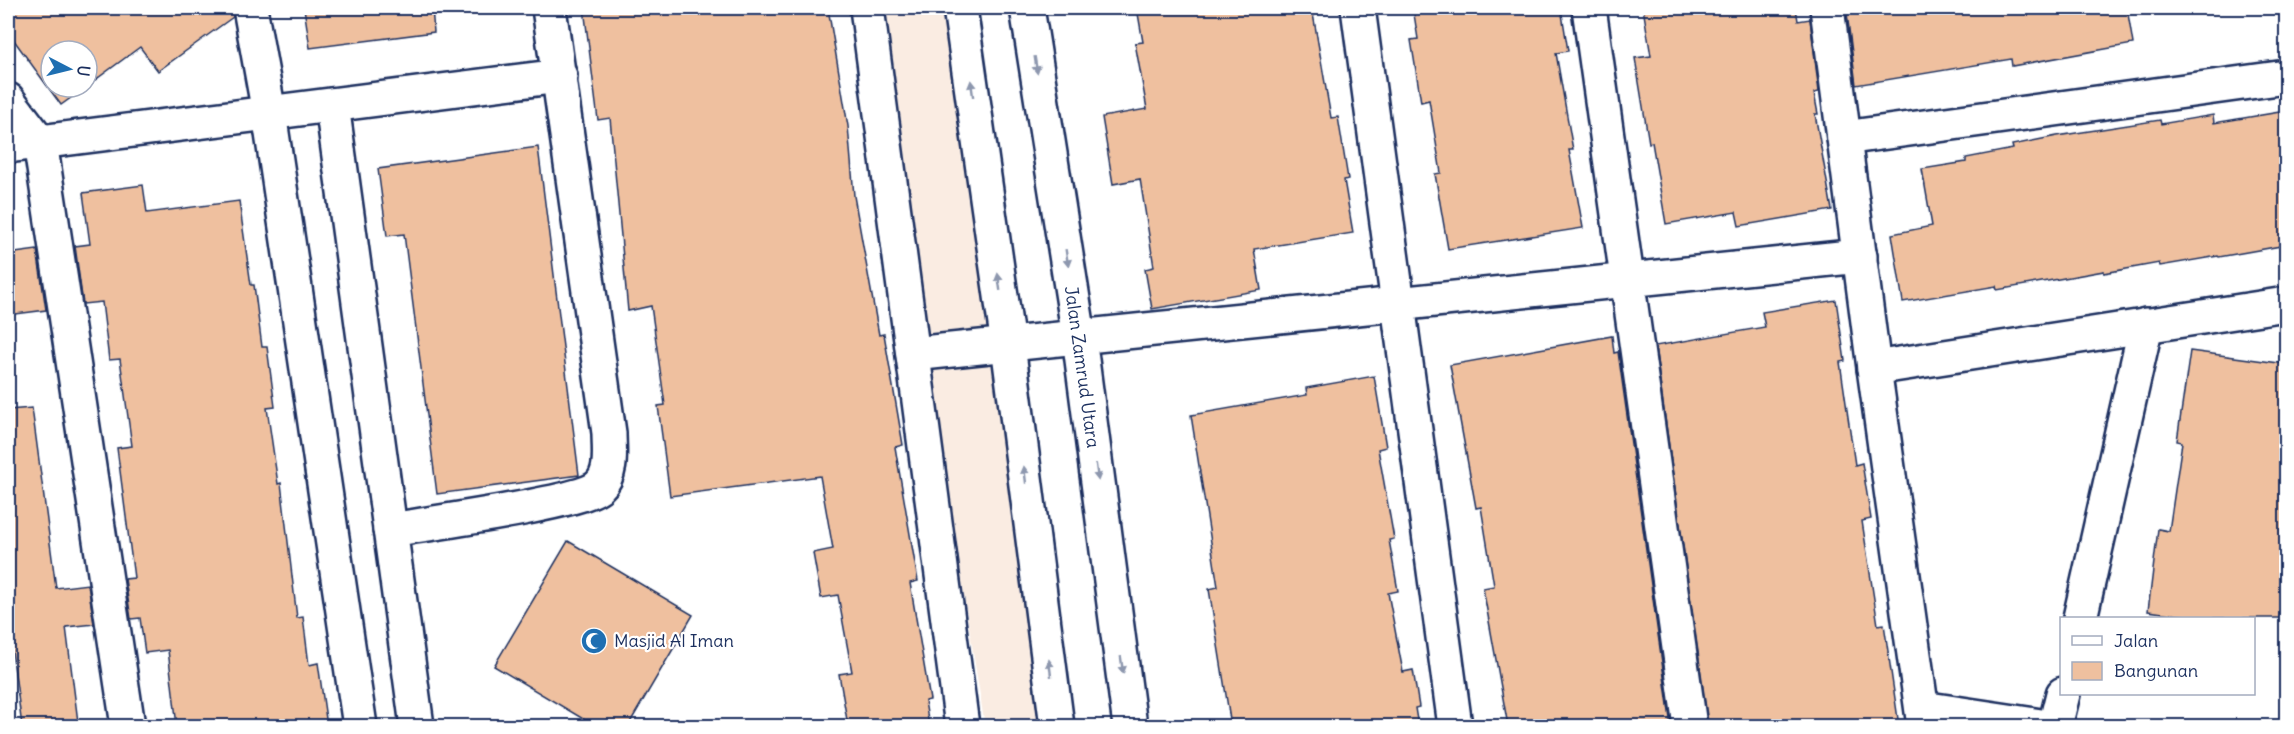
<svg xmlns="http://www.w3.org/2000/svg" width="2294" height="734" viewBox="0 0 2294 734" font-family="Delius,sans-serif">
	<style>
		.built { fill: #faece2 }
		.building { fill: #efc09f; stroke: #1b2f5e; stroke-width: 1.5 }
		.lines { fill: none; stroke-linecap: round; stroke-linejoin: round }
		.street-casing { stroke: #1b2f5e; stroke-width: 38 }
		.secondary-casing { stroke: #1b2f5e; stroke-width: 38 }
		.street { stroke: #fff; stroke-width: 33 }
		.secondary { stroke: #fff; stroke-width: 33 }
		.oneway { fill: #8d97ae }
		.labels { text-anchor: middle; stroke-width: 4.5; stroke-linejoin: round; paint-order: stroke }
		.street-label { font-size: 18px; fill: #1b2f5e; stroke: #fff }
		.poi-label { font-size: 18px; fill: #1b2f5e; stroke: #fff; text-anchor: start }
	</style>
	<rect width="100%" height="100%" fill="#fff"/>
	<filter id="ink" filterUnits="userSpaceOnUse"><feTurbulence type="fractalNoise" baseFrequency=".0167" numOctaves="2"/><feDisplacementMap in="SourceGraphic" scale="12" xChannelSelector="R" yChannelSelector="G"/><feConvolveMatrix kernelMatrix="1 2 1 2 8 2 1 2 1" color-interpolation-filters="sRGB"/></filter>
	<g filter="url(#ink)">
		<!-- built -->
		<path class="built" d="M 869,8 L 944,8 L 963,120 L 1045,726 L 985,726 Z"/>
		<!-- building -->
		<g class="building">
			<path d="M 8,8 L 232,8 L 233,17 L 158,71 L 140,47 L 87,86 L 87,51 L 51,51 L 51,87 L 86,87 L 61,105 L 8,32 Z"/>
			<path d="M 304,8 L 432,8 L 434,32 L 310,48 Z"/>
			<path d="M 584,8 L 828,8 L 848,126 L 854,196 L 879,335 L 884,334 L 903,445 L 895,447 L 918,581 L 910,583 L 930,700 L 925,701 L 929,726 L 848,726 L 839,674 L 852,672 L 838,595 L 821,598 L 813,553 L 833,549 L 820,476 L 670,496 L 658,406 L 665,405 L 651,306 L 628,311 L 610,118 L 598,120 Z"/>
			<path d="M 1137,8 L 1312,8 L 1331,118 L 1338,117 L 1348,179 L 1344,180 L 1353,233 L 1254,249 L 1261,290 L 1152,309 L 1145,269 L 1154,267 L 1140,179 L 1113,184 L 1102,117 L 1147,109 L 1135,43 L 1143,42 Z"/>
			<path d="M 1413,8 L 1561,8 L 1568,51 L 1556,53 L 1573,150 L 1569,150 L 1583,228 L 1448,249 L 1435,174 L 1441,173 L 1429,100 L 1421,102 L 1411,40 L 1418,39 Z"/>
			<path d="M 1643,8 L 1796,8 L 1798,21 L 1810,19 L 1819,92 L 1814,93 L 1818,114 L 1815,114 L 1832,210 L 1739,226 L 1736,212 L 1666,224 L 1652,142 L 1649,143 L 1635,58 L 1651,56 Z"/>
			<path d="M 1879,8 L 2127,8 L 2133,44 L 2012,66 L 2011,59 L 1856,85 L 1847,13 Z"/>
			<path d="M 2286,111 L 2286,245 L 2219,257 L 2218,256 L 2160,266 L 2159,263 L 2104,273 L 2104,271 L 1997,290 L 1996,286 L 1903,302 L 1892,234 L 1932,226 L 1922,169 L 1966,162 L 1966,158 L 2013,149 L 2012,145 L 2057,136 L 2160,120 L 2161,124 L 2213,115 L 2214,123 Z"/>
			<path d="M 538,147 L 579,475 L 437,494 L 404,234 L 387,236 L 378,169 Z"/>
			<path d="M 143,185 L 147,213 L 239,201 L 251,285 L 254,285 L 262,347 L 267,347 L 275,407 L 267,408 L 278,484 L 281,483 L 297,618 L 303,617 L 309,665 L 318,663 L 327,726 L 177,726 L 168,650 L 145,653 L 140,618 L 131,619 L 125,579 L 134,578 L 117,448 L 132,446 L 120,359 L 109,360 L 102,302 L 83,304 L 75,246 L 90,244 L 83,193 Z"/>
			<path d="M 37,250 L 46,310 L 8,315 L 8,254 Z"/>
			<path d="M 1836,300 L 1845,361 L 1840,362 L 1855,465 L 1862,463 L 1871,519 L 1862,521 L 1878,625 L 1884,624 L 1899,726 L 1708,726 L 1655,346 L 1765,327 L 1762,312 Z"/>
			<path d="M 1612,336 L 1614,353 L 1618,352 L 1671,726 L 1508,726 L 1483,588 L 1494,586 L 1481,507 L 1476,508 L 1450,365 Z"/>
			<path d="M 2190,351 L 2286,364 L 2286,572 L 2280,618 L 2201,618 L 2148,611 L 2158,529 L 2169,531 L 2182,442 L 2177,441 Z"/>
			<path d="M 1374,376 L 1386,447 L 1378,449 L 1394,539 L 1389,540 L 1398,591 L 1388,593 L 1403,672 L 1413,670 L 1419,707 L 1415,708 L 1418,726 L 1231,726 L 1209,589 L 1218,587 L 1191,415 L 1307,395 L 1306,388 Z"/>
			<path d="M 32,408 L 56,588 L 88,584 L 94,624 L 66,627 L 78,722 L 46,726 L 22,726 L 11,643 L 8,644 L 8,410 Z"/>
			<path d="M 568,541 L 693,615 L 628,726 L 595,726 L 494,666 Z"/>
		</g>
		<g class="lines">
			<!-- street casing -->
			<g class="street-casing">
				<g id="street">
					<path d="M 250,8 L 269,113 L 360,726"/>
					<path d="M 867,8 L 962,726"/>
					<path d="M 1358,8 L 1455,726"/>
					<path d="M 1589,8 L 1690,726"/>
					<path d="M 1827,8 L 1874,368 L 1924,726"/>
					<path d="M 8,100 L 40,142 L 128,726"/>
					<path d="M 332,105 L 417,726"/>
					<path d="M 1844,138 L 2286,77"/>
					<path d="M 8,146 L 560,76"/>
					<path d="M 913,354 L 1860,256"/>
					<path d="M 1874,368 L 2286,304"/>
					<path d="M 390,530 C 424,524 581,503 599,486 C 613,473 609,450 609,433 L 549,8"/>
					<path d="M 2080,618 L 2146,325"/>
					<path d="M 1922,708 L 2041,726"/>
					<path d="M 2055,726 L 2063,694"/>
				</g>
			</g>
			<!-- secondary casing -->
			<g class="secondary-casing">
				<g id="secondary">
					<path d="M 960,8 L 1008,345 L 1057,726"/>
					<path d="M 1027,8 L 1079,337 L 1130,726"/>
				</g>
			</g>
			<!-- street -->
			<use href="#street" class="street"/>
			<!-- secondary -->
			<use href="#secondary" class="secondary"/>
		</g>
		<!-- one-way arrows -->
		<defs><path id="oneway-solid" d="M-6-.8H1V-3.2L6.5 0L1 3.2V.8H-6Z" transform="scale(1.5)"/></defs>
		<g class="oneway">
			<use href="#oneway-solid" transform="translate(1036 65) rotate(81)"/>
			<use href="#oneway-solid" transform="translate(972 89) rotate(-98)"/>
			<use href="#oneway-solid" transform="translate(1067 258) rotate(81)"/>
			<use href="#oneway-solid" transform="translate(999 282) rotate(-98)"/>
			<use href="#oneway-solid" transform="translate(1097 472) rotate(82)"/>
			<use href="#oneway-solid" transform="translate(1025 475) rotate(-97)"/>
			<use href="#oneway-solid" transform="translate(1122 665) rotate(82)"/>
			<use href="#oneway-solid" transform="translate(1050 668) rotate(-97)"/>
		</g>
	</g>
	<!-- icons -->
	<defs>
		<g id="mosque-disc" transform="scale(1.35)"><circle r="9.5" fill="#1f6fb2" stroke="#fff"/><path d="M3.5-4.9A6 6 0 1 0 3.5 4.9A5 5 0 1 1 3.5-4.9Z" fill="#fff"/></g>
	</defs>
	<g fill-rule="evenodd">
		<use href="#mosque-disc" x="594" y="641"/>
	</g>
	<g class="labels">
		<!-- street labels -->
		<g class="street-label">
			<text transform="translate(1082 367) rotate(82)" y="6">Jalan Zamrud Utara</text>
		</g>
		<!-- poi labels -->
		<g class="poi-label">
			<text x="614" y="647">Masjid Al Iman</text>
		</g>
	</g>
	<!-- margin -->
	<rect width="2294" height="734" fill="none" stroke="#fff" stroke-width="30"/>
	<rect x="15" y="15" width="2264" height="704" fill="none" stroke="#1b2f5e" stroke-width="2" filter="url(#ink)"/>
	<!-- legend -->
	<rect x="2060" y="617" width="195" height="78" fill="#ffffff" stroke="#a4acbf" stroke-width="1.5"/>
	<rect x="2072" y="636" width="30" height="9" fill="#ffffff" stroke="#a4acbf" stroke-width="1.5"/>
	<text x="2114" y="647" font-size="18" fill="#1b2f5e">Jalan</text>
	<rect x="2072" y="662" width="30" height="18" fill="#efc09f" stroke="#a4acbf" stroke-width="1.5"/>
	<text x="2114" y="677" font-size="18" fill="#1b2f5e">Bangunan</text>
	<!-- north arrow -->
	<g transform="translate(69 69) rotate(97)"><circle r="28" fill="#ffffff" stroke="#a4acbf" stroke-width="1.5"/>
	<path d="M0-4.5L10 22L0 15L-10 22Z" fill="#1f6fb2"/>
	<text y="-9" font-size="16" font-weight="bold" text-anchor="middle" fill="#1b2f5e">U</text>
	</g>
</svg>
